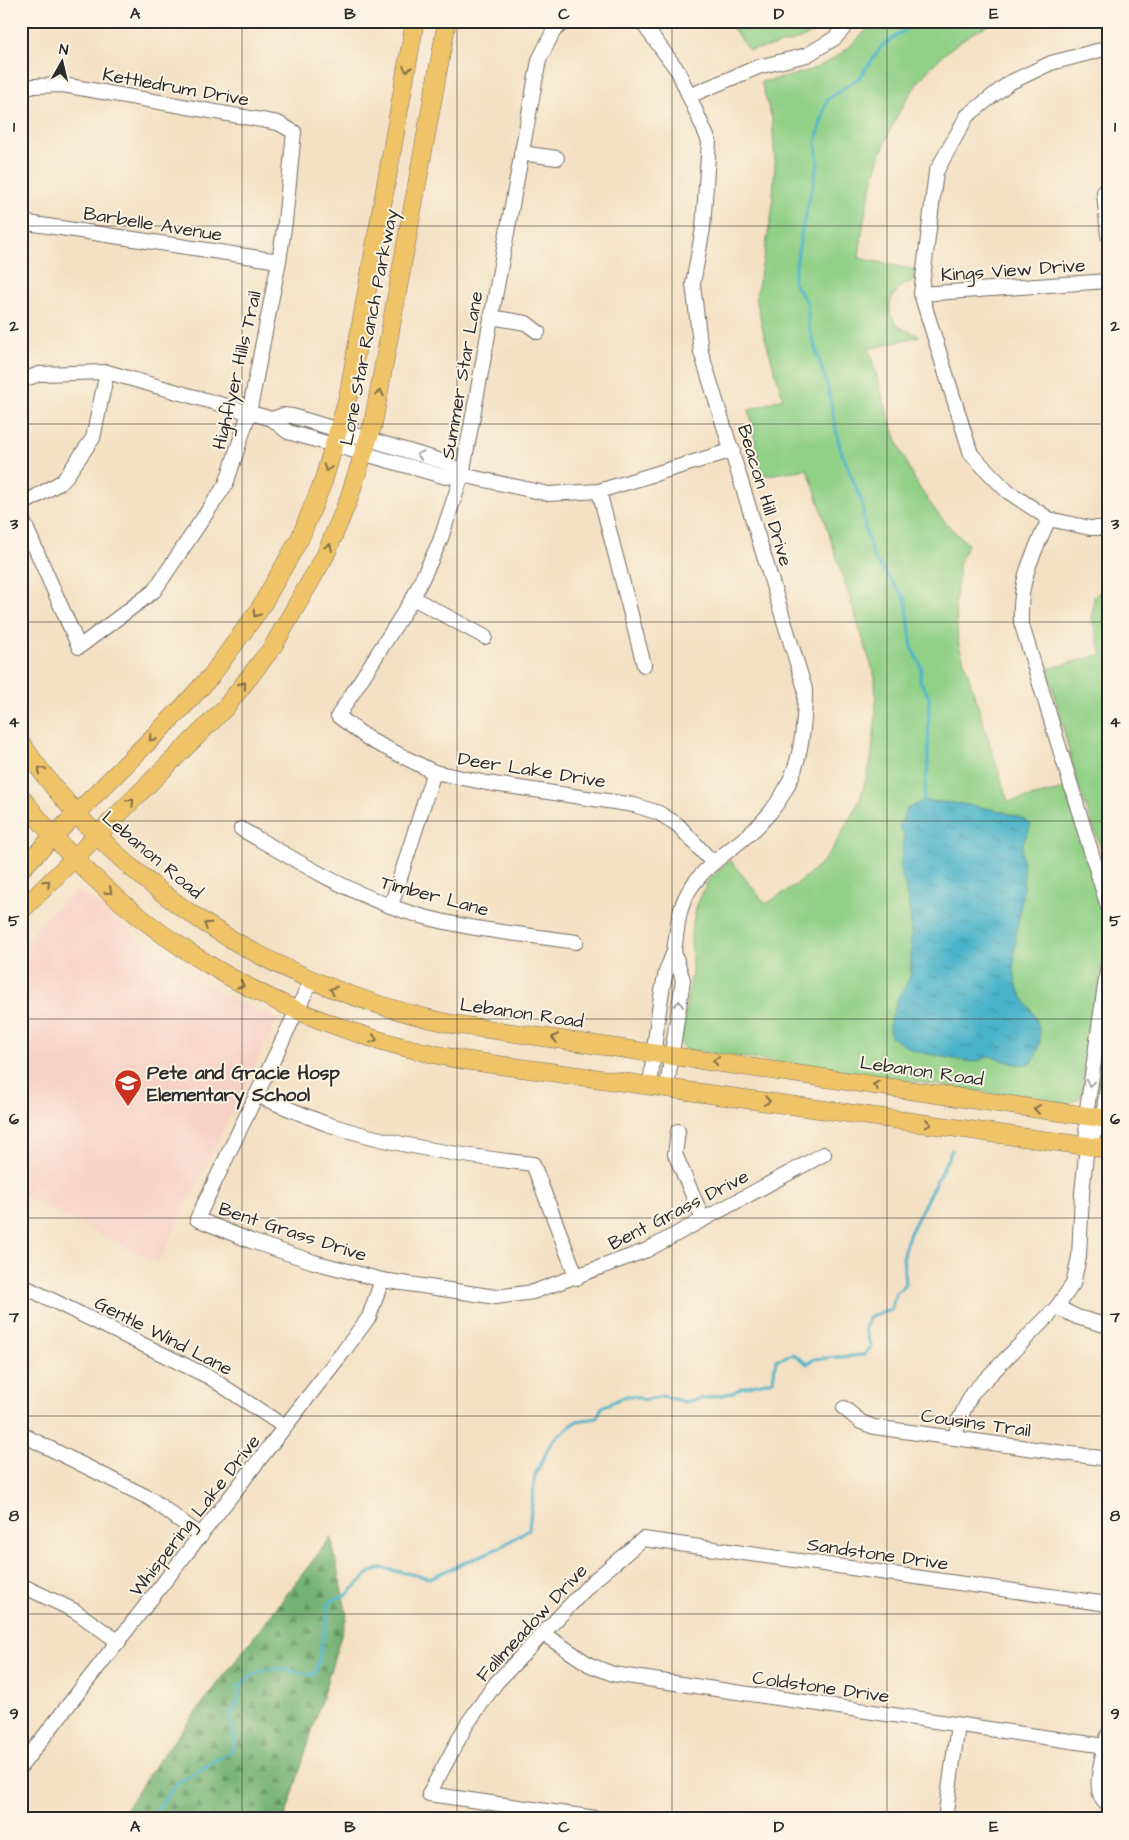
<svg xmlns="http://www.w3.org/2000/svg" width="1129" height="1840" viewBox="0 0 1129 1840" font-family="'Architects Daughter',sans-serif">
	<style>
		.built { fill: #f7d1c6 }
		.green { fill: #91d087; stroke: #5e7e59 }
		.forest { fill: url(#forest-firs); stroke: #506e50 }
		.water { fill: url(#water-ripples); stroke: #3a6f7a }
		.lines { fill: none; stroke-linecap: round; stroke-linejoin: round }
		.stream { stroke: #4ab3c9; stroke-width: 3 }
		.minor-casing { stroke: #716a61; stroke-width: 16 }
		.major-casing { stroke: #716a61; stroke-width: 19 }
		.minor { stroke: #fff; stroke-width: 14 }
		.major { stroke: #efc469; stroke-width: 18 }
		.oneway { stroke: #837047 }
		.oneway2 { stroke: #a0a0a0 }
		.grid { fill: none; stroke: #2b2b2b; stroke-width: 1; stroke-opacity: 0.55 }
		.labels { text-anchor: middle; stroke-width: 4; stroke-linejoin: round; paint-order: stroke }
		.street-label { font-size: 19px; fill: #2b2b2b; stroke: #fcf5e5 }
		.poi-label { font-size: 19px; font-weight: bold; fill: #2b2b2b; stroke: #fcf5e5; text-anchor: start }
		.neatline { fill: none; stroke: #2b2b2b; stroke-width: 2 }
		.grid-label { font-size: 16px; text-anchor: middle; font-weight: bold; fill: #2b2b2b }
	</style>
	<defs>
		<pattern id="forest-firs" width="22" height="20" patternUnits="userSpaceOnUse" patternTransform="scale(1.25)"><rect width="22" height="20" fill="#74b274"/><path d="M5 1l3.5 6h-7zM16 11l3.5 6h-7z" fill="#5f915f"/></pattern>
		<pattern id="water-ripples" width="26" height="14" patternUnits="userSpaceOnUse" patternTransform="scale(1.25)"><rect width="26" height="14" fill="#4ab3c9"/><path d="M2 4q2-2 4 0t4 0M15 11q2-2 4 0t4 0" fill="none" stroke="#3e92a3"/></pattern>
	</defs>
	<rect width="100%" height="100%" fill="#fcf5e5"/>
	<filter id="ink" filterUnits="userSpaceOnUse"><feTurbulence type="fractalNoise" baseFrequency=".02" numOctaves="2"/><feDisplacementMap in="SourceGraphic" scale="10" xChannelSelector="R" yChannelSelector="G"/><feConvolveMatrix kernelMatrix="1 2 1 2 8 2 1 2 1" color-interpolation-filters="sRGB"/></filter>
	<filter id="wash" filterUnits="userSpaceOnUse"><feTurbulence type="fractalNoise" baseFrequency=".0096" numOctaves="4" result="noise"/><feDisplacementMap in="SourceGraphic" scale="20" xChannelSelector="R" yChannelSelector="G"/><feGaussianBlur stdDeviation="1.12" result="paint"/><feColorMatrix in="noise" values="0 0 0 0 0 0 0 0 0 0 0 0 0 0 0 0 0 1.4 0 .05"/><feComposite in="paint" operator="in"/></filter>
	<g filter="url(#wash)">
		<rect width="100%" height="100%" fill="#f4e0c4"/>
		<!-- built -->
		<path class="built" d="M 77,891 L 100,905 L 151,949 L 173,960 L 200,981 L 241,1003 L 278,1019 L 158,1263 L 21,1195 L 21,949 L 32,933 L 53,910 Z"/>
		<!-- green -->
		<g class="green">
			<path d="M 727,21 L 829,21 C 808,41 777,46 749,50 Z"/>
			<path d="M 874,21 L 997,21 C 901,61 869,163 859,258 L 915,270 L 915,280 L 899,287 L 890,302 L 890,314 L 899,327 L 920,336 L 869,349 C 891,425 904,490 968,544 L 960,561 L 955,603 L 958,642 L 1008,802 L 1065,789 L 1097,889 L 1107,935 L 1080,1098 L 1069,1104 L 684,1049 L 680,1042 L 692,972 L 691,932 L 697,905 L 708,881 L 730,860 L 766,904 L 793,887 L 820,865 L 835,845 L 860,800 L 871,761 L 876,715 L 875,677 L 814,487 L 807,469 L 762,476 L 749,410 L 783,398 L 763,331 L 756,297 L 772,213 L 775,161 L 772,119 L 761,82 C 812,73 840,63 874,21 Z"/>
			<path d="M 1100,591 L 1108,591 L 1108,867 L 1078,785 L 1048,669 L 1102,654 L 1092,619 L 1094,597 Z"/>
		</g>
		<!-- forest -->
		<path class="forest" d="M 331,1537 L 347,1616 L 285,1819 L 119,1819 L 155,1765 Z"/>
		<!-- water -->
		<g class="water">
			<path d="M 755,21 L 817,21 C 797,32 773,39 755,21 Z"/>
			<path d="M 923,801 C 945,801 1018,809 1031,825 C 1029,832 1025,837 1023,843 C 1020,853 1024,864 1024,874 C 1023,904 1014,935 1014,966 C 1013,1008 1056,1013 1033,1062 C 1017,1069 1005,1059 990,1056 L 975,1062 L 959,1060 L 914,1051 L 891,1037 L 889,1026 L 899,994 L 905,988 L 911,974 L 911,919 L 905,885 L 900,872 L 904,834 L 899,826 L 907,809 Z"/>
		</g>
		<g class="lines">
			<!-- stream -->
			<g class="stream">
				<path d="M 918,21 L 882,46 L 860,77 L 827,100 L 816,141 L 818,163 L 803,225 L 793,282 L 807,303 L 809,328 L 827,385 L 840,448 L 862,502 L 865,529 L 874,558 L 906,600 L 912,648 L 921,666 L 920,681 L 929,697 L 928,766 L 923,805"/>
				<path d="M 145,1819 L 153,1815 L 177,1783 L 230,1752 L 235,1742 L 230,1717 L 239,1700 L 238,1688 C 265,1660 277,1669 312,1675 L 316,1671 L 328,1615 L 327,1606 L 333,1600 L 348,1594 L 369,1573 L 382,1568 L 429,1578 L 501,1547 L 529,1529 L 535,1475 L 552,1441 L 577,1421 L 597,1418 L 602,1407 L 626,1396 L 635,1396 L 644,1400 L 663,1396 L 684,1402 L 732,1393 L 741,1388 L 773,1380 L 776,1360 L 793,1354 L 807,1364 L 814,1359 L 864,1355 L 871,1347 L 865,1328 L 870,1316 L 891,1310 L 896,1293 L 905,1286 L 903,1254 L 909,1235 L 952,1150"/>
			</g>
		</g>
	</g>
	<g filter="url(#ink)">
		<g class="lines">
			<!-- minor casing -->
			<g class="minor-casing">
				<g id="minor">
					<path d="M 564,21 L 553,32 L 539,60 L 462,475 L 440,541 L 413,598 L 338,716 L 370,740 L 434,772 L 487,783 L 634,805 L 659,813 L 678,825 L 713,863"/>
					<path d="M 641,21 L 678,71 L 709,141 L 703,228 L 693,284 L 701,352 L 805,689 C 805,749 796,794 748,835 C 728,852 704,867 690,889 C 677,910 678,927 674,951 C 672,958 668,965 666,972 C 657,1008 655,1048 650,1085"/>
					<path d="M 1108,48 L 1051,63 L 1009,83 L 967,116 L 936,172 L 921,294 L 971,454 L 1007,491 L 1049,519 L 1090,528 L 1108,528"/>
					<path d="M 21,90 L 34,86 L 63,85 L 278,123 L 294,132 L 285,222 L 279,261 L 249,413 L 226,484 L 154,591 L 79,647 L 21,516"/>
					<path d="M 689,96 L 758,67 L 807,55 L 835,38 L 850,21"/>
					<path d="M 521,153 L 557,158"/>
					<path d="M 1104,192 L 1108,235"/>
					<path d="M 21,222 L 279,261"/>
					<path d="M 921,294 L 1108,281"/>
					<path d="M 491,317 L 526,323 L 538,332"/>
					<path d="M 21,381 L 39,374 L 107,372 L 272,419 L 288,432 L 446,477 L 462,475 L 549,494 L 599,491 L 733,450"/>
					<path d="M 272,419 L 283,415 L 292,416 L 448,463 L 462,475"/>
					<path d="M 599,491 L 644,665"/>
					<path d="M 21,505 L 63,481 L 93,438 L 107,372"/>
					<path d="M 1049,519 C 1032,557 1019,579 1021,622 L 1108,907"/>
					<path d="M 413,598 L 485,637"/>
					<path d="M 241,829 C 290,857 337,886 390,906 C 448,928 514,933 576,942"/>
					<path d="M 391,906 L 434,772"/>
					<path d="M 311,981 L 197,1219 L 251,1241 L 314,1262 L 382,1280 L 496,1297 L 533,1292 L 647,1250 L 824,1154"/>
					<path d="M 667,1087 L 683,980 L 674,952"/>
					<path d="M 256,1095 C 280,1105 303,1115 327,1124 C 394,1146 464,1156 533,1164 L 577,1278"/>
					<path d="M 678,1131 L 675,1154 L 703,1219"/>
					<path d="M 1087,1146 L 1103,1118 L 1108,1080"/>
					<path d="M 21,1285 L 209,1377 L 285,1427"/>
					<path d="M 1057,1307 L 1077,1317 L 1108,1326"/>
					<path d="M 844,1408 L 861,1422 L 874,1427 L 1108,1459"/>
					<path d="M 21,1434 L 151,1499 L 201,1536"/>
					<path d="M 956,1437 L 958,1422 L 972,1393 L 1057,1307 L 1073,1284 L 1079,1257 L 1082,1193 L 1087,1146 L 1086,1116 L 1108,965"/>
					<path d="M 21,1585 L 75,1611 L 119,1642"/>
					<path d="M 542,1633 L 590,1665 L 613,1674 L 1105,1746"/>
					<path d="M 1108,1734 C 1104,1752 1089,1794 1108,1805"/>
					<path d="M 21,1766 L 343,1352 L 369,1317 L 382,1280"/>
					<path d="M 603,1819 L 429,1794 L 467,1724 L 496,1683 L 592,1582 L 643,1539 L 1108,1604"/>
					<path d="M 945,1819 L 958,1725"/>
				</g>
			</g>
			<!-- major casing -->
			<g class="major-casing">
				<g id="major">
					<path d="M 21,743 C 123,893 276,986 452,1024 L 1108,1119"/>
					<path d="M 21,797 C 129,938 289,1029 463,1060 L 1108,1149"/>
					<path d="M 21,869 L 181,709 L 211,676 L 259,610 L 300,538 L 323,482 L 348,397 L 415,21"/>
					<path d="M 21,911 L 225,708 L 272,648 L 325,556 L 348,501 L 373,424 L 447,21"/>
				</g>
			</g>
			<!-- minor -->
			<use href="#minor" class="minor"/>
			<!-- major -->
			<use href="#major" class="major"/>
		</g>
		<!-- one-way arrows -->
		<defs><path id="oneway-chevron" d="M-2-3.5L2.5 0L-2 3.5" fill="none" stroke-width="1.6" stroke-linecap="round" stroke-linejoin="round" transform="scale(1.25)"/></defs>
		<g class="oneway">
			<use href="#oneway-chevron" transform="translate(407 69) rotate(100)"/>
			<use href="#oneway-chevron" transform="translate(380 393) rotate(-78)"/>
			<use href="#oneway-chevron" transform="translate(327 468) rotate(108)"/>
			<use href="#oneway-chevron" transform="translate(329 547) rotate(-65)"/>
			<use href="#oneway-chevron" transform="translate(256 614) rotate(123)"/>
			<use href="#oneway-chevron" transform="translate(243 685) rotate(-51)"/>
			<use href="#oneway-chevron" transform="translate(152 738) rotate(135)"/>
			<use href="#oneway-chevron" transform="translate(41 770) rotate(-127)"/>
			<use href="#oneway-chevron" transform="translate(131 802) rotate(-44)"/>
			<use href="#oneway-chevron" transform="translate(47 883) rotate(-44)"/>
			<use href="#oneway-chevron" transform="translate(109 891) rotate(41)"/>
			<use href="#oneway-chevron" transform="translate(207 925) rotate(-147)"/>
			<use href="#oneway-chevron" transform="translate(241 985) rotate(29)"/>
			<use href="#oneway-chevron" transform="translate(333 990) rotate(-159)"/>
			<use href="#oneway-chevron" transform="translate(555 1038) rotate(-172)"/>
			<use href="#oneway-chevron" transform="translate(374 1039) rotate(18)"/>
			<use href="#oneway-chevron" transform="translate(716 1061) rotate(-172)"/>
			<use href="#oneway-chevron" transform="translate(876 1085) rotate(-172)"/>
			<use href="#oneway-chevron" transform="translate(767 1101) rotate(8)"/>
			<use href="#oneway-chevron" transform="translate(1037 1109) rotate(-172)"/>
			<use href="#oneway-chevron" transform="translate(928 1124) rotate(8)"/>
		</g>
		<g class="oneway2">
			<use href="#oneway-chevron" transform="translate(420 455) rotate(-165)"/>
			<use href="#oneway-chevron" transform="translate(679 1004) rotate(-81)"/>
			<use href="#oneway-chevron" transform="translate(1090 1083) rotate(98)"/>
		</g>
	</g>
	<!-- grid -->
	<path class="grid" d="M 242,21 L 242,1819M 457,21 L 457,1819M 672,21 L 672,1819M 887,21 L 887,1819M 21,226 L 1108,226M 21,424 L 1108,424M 21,622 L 1108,622M 21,821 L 1108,821M 21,1019 L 1108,1019M 21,1218 L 1108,1218M 21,1416 L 1108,1416M 21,1614 L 1108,1614"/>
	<!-- icons -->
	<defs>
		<g id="school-pin" transform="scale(1.4375)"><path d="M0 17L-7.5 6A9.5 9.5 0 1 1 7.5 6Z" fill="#c8321e" stroke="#fcf5e5"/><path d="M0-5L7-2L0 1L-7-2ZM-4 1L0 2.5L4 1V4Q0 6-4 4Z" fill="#fff"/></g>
	</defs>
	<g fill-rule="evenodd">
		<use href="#school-pin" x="128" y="1083"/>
	</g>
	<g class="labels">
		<!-- street labels -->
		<g class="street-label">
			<text transform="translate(176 86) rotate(10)" y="7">Kettledrum Drive</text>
			<text transform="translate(153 223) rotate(9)" y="7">Barbelle Avenue</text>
			<text transform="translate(1013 269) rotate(-4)" y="7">Kings View Drive</text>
			<text transform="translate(368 327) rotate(-79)" y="7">Lone Star Ranch Parkway</text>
			<text transform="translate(236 370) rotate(-77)" y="7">Highflyer Hills Trail</text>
			<text transform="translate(461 375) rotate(-80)" y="7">Summer Star Lane</text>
			<text transform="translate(766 495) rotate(73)" y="7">Beacon Hill Drive</text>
			<text transform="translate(532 769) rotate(9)" y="7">Deer Lake Drive</text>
			<text transform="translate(153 854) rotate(40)" y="7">Lebanon Road</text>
			<text transform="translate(435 895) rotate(15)" y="7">Timber Lane</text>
			<text transform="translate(522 1012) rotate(8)" y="7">Lebanon Road</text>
			<text transform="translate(922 1070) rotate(8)" y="7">Lebanon Road</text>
			<text transform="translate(678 1209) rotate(-27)" y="7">Bent Grass Drive</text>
			<text transform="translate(293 1231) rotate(18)" y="7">Bent Grass Drive</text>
			<text transform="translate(164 1335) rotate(27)" y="7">Gentle Wind Lane</text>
			<text transform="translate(976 1422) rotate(8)" y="7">Cousins Trail</text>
			<text transform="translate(194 1515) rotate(-52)" y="7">Whispering Lake Drive</text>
			<text transform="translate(878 1553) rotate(8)" y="7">Sandstone Drive</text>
			<text transform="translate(531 1622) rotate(-47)" y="7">Fallmeadow Drive</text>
			<text transform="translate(821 1686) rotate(8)" y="7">Coldstone Drive</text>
		</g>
		<!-- poi labels -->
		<g class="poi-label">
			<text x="147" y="1079">Pete and Gracie Hosp<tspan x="147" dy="22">Elementary School</tspan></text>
		</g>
	</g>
	<!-- margin -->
	<rect width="1129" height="1840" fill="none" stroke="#fcf5e5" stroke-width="55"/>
	<!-- north arrow -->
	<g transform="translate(62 62) rotate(8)" stroke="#fcf5e5" stroke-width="4" paint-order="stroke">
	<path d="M0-4L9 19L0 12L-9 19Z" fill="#2b2b2b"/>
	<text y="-8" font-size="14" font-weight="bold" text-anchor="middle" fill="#2b2b2b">N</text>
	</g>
	<rect x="28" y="28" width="1074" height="1784" class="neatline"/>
	<g class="grid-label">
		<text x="135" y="19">A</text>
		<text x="350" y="19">B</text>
		<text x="564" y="19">C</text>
		<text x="779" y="19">D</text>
		<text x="994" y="19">E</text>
		<text x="14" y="132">1</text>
		<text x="1115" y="132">1</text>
		<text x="14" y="331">2</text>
		<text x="1115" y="331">2</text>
		<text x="14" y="529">3</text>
		<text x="1115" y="529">3</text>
		<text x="14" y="727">4</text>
		<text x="1115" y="727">4</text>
		<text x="14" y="926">5</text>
		<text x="1115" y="926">5</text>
		<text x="14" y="1124">6</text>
		<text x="1115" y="1124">6</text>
		<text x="14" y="1322">7</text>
		<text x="1115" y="1322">7</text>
		<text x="14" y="1521">8</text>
		<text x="1115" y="1521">8</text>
		<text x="14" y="1719">9</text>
		<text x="1115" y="1719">9</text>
		<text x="135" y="1832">A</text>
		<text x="350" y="1832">B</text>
		<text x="564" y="1832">C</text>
		<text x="779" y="1832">D</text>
		<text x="994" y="1832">E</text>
	</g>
</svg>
